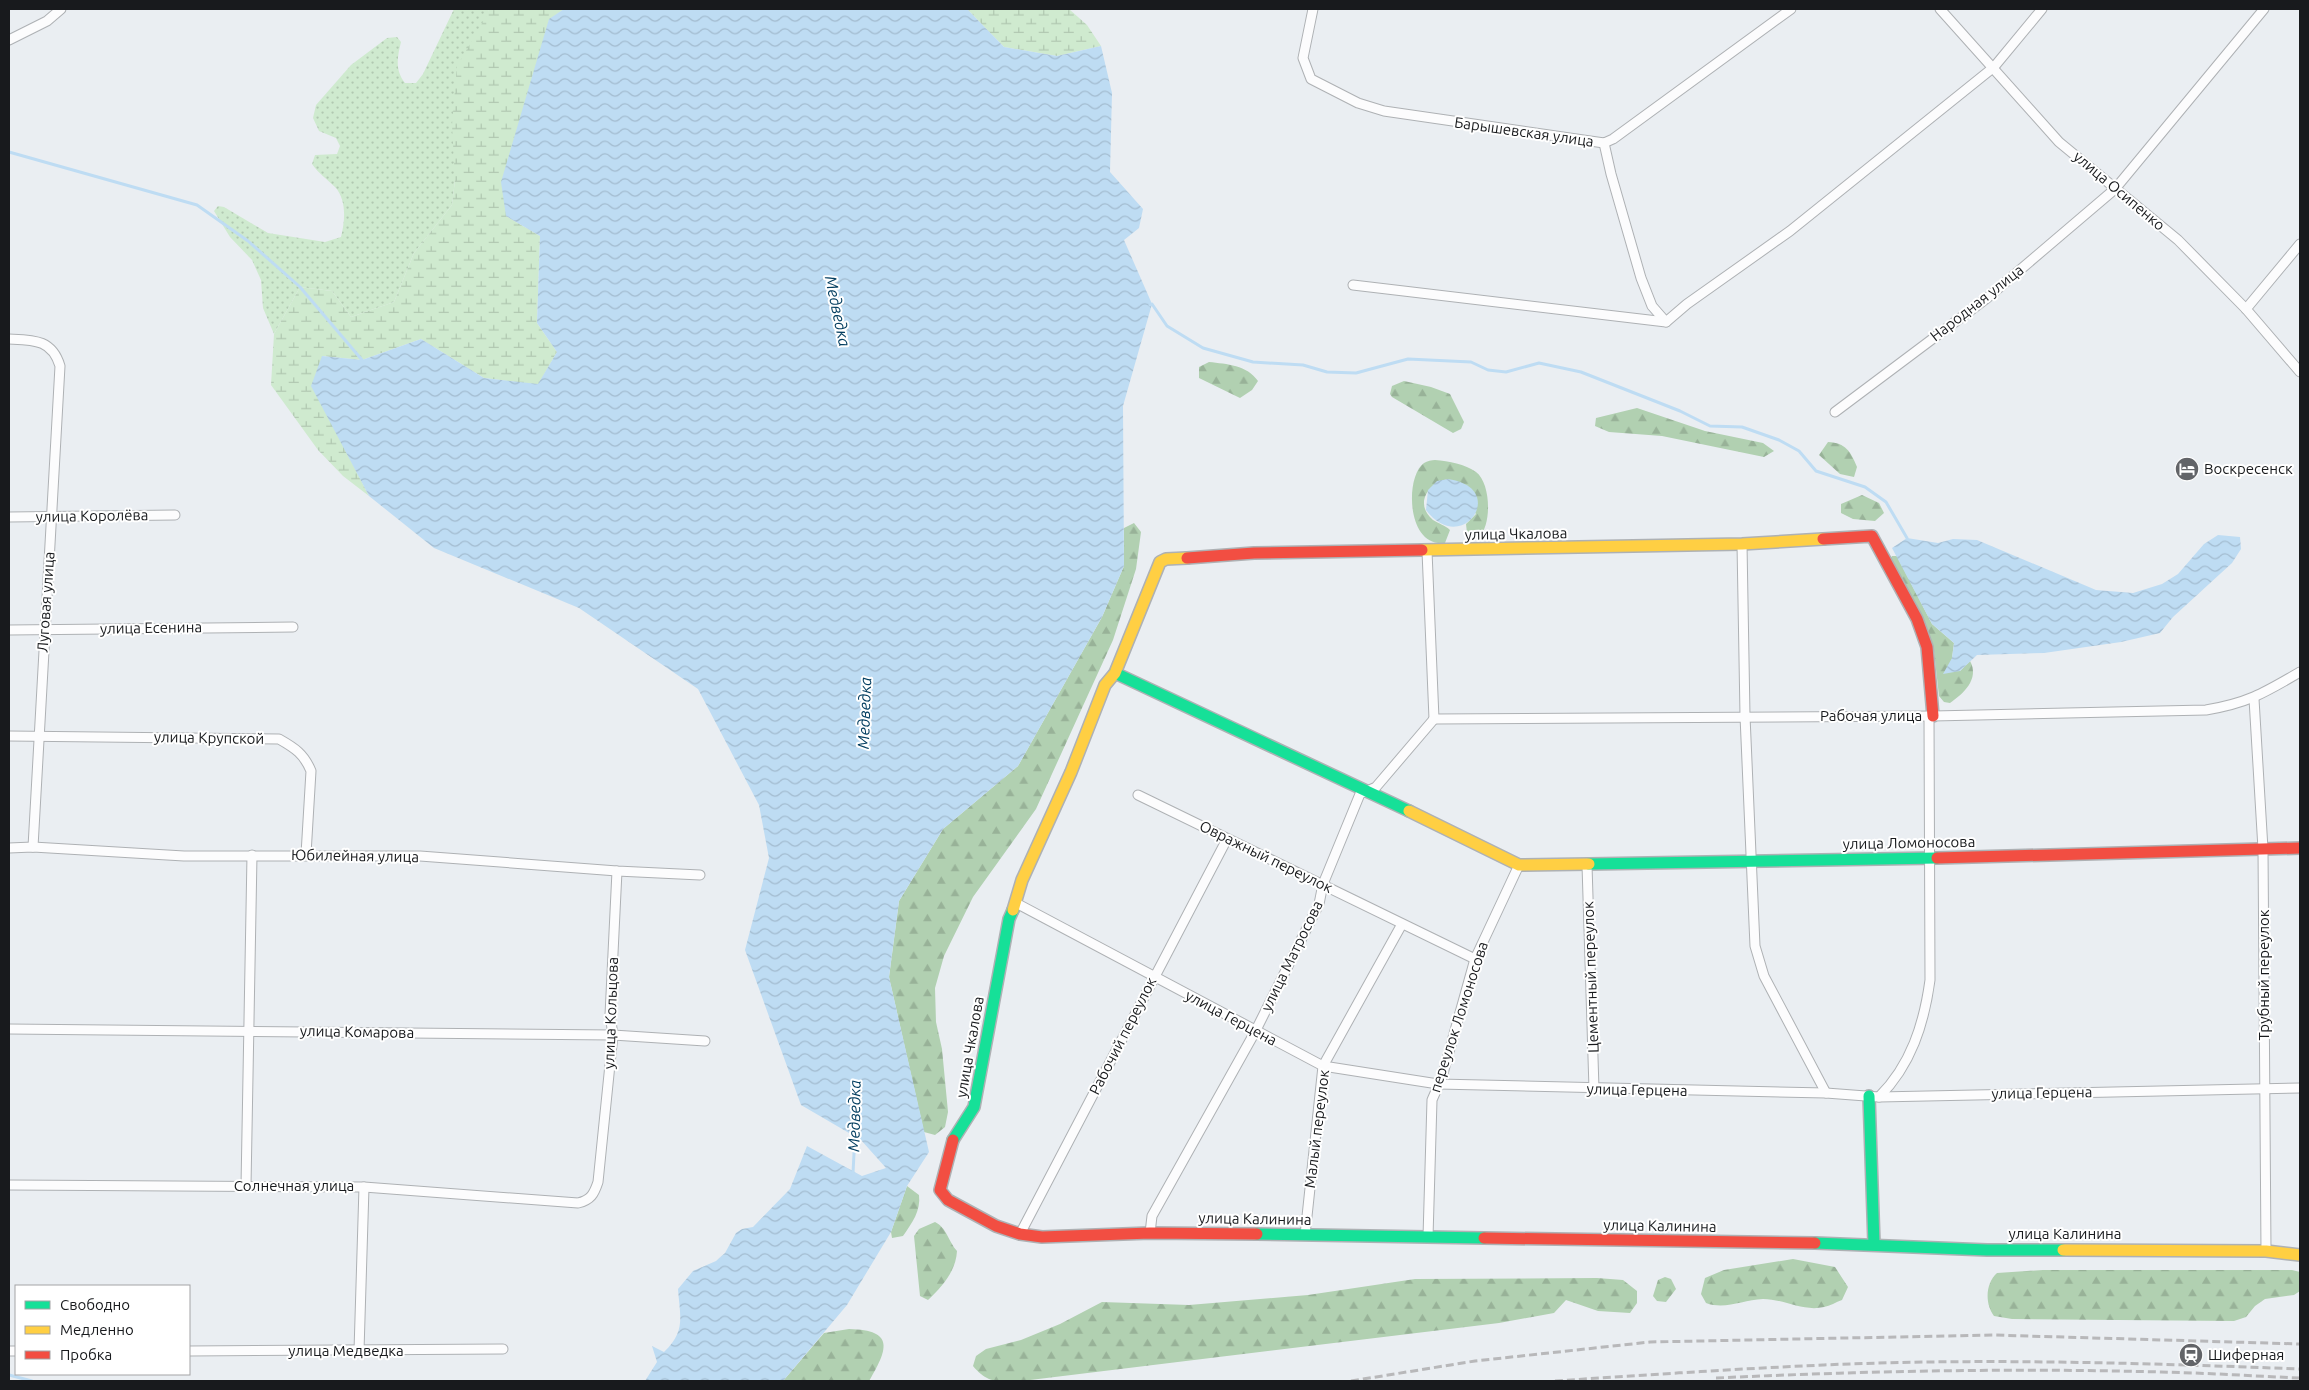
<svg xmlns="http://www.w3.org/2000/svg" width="2309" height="1390" viewBox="0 0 2309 1390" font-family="Ubuntu,sans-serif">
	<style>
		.grass { fill: url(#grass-dots) }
		.forest { fill: url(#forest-firs) }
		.wetland { fill: url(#wetland-marsh) }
		.water { fill: url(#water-waves) }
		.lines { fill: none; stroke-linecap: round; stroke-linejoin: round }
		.stream { stroke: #bedcf3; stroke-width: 3 }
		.street-casing { stroke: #aeb1b4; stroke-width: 11 }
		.fast-casing { stroke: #aeb1b4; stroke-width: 14 }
		.slow-casing { stroke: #aeb1b4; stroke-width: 14 }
		.jam-casing { stroke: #aeb1b4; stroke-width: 14 }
		.street { stroke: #fcfcfd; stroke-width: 9 }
		.fast { stroke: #16e098; stroke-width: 11 }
		.slow { stroke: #ffcf43; stroke-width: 11 }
		.jam { stroke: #f24e42; stroke-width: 11 }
		.rail { stroke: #b8b8ba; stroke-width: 3; stroke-dasharray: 8 4; stroke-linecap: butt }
		.labels { text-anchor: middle; stroke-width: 4; stroke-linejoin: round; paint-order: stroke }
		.street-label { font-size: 15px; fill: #181a1d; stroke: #fff }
		.poi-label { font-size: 15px; fill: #181a1d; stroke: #fff; text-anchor: start }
		.water-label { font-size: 16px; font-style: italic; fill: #033e60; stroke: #fff }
	</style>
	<defs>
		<pattern id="grass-dots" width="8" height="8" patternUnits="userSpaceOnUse" patternTransform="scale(1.25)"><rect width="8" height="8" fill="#cfeacf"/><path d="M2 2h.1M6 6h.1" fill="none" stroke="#b1c8b1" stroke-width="1.8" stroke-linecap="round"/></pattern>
		<pattern id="forest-firs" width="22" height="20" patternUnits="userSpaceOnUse" patternTransform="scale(1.25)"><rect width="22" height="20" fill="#b1d0b1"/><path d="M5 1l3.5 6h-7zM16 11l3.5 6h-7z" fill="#98b298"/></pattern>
		<pattern id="wetland-marsh" width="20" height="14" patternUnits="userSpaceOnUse" patternTransform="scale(1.25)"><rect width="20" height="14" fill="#cfeacf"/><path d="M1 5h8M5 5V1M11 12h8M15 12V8" fill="none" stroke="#b1c8b1"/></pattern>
		<pattern id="water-waves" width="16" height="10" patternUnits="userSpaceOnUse" patternTransform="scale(1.25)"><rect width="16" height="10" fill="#bedcf3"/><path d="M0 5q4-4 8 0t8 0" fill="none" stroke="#a3bcd0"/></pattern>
	</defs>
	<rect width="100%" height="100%" fill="#eaeef2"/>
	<!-- grass -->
	<path class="grass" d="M 454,9 L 489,9 L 455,180 L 452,205 L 414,253 L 394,302 L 351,317 L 332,291 L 300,287 L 274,334 L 263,308 L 261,280 L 252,260 L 230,237 L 214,211 L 218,206 L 224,207 L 268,233 L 325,242 L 341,237 C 345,221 347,200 335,187 C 327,179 319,174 312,164 L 315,155 L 337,154 L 340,146 L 336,138 L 319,131 L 313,118 L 316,105 L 351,65 L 387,38 L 397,37 L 401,42 C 397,58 395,70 405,83 L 416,83 L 423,74 Z"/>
	<!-- forest -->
	<g class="forest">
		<path d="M 1209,362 C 1227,364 1247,365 1258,381 L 1252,390 L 1240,398 L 1199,378 L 1199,367 Z"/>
		<path d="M 1404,381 L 1431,387 L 1450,394 L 1464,422 L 1461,429 L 1453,433 L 1392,397 L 1390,394 L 1392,386 Z"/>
		<path d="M 1637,408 L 1705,431 L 1763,443 L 1774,451 L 1764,457 L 1662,436 L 1609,432 L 1595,426 L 1596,418 Z"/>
		<path d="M 1828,442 C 1846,443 1850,451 1857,467 L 1854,477 L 1840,474 L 1819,455 Z"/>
		<path d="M 1435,460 C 1449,461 1465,464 1476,472 C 1491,483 1492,525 1479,537 L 1467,533 L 1466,524 L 1476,514 L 1448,479 C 1428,483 1414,504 1433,520 C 1439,524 1445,525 1450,530 L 1445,543 C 1406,548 1405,476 1424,463 C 1427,461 1432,460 1435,460 Z"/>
		<path d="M 1862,495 L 1879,503 L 1884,513 L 1875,521 L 1853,519 L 1841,513 L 1841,504 Z"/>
		<path d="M 1134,523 L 1141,532 L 1136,569 L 1113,640 L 1036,809 L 973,897 L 944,956 L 935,988 L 936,1022 L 942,1049 L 948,1112 L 945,1127 L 935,1135 L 924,1132 L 889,977 L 899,901 L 943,829 L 1018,766 L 1102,617 L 1124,566 L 1124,528 Z"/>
		<path d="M 1892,556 L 1897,556 L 1932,624 L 1954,643 L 1952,658 L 1960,671 L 1970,661 C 1980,679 1963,694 1950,703 L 1944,702 L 1939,696 L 1934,651 L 1928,632 L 1889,561 Z"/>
		<path d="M 907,1186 L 919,1195 C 921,1211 912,1223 903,1236 L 892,1238 L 891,1232 Z"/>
		<path d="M 935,1222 C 947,1228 948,1241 957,1251 C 956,1271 942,1287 928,1300 L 920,1296 L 914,1236 L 919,1229 Z"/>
		<path d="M 1793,1259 L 1835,1267 L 1848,1287 L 1842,1300 C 1836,1302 1830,1306 1824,1307 C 1803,1312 1784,1299 1763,1299 C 1743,1300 1725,1310 1706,1303 L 1701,1294 L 1705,1278 L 1724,1270 Z"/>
		<path d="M 2043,1270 L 2292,1270 L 2300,1272 L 2300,1291 L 2294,1295 L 2265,1299 L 2255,1306 L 2246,1317 L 2234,1321 L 2012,1319 L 1994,1316 C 1985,1304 1985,1284 1997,1273 Z"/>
		<path d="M 1665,1277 L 1671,1279 L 1676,1289 L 1666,1302 L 1657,1301 L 1653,1296 L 1658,1280 Z"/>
		<path d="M 1597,1278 L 1623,1280 L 1637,1291 L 1637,1303 L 1630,1313 L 1598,1311 L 1566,1300 L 1554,1313 L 1499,1323 L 1022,1381 C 999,1381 989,1385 973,1366 L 976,1356 L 986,1349 L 1021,1340 L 1060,1324 L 1102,1302 L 1189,1305 L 1308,1295 L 1415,1279 Z"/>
		<path d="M 849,1329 C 896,1330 887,1350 869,1381 L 783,1381 L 824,1333 Z"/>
	</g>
	<!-- wetland -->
	<g class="wetland">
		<path d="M 489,9 L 564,9 L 549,20 L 506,216 L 540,236 L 537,323 L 557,352 L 538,385 L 484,378 L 421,339 L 362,360 L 322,356 L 345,449 L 369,496 L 343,476 L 318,450 L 271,385 L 274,334 L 300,287 L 332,291 L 351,317 L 394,302 L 414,253 L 452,205 L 455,180 L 452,125 L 457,66 L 487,15 Z"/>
		<path d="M 967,9 L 1069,9 L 1087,25 L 1101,46 L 1057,56 L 1004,47 Z"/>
	</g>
	<!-- water -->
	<g class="water">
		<path d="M 564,9 L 967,9 L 1004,47 L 1057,56 L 1101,46 L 1112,93 L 1110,172 L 1143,209 L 1139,228 L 1124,240 L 1152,304 L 1123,406 L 1124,566 L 1102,617 L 1018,766 L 943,829 L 899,901 L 889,977 L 929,1152 L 907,1186 L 891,1232 L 847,1305 L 783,1381 L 645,1381 L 657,1362 L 652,1346 L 664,1352 C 686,1331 680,1317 678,1289 L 693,1271 L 716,1261 L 725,1253 L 736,1233 L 742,1229 L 753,1227 L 790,1189 L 807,1146 L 862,1176 L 886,1168 L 861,1140 L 801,1105 L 745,950 L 769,858 L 759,805 L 698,689 L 579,608 L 434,548 L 369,496 L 311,386 L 322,356 L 362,360 L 421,339 L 484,378 L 538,384 L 557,352 L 537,323 L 540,236 L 506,216 L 501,182 L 549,19 Z"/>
		<path d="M 1448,479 C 1510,488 1462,558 1426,510 L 1428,490 L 1437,481 Z"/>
		<path d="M 2218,535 L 2240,537 L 2241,549 L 2232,563 L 2173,617 L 2160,633 L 2121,642 L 2044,653 L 1977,655 L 1960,671 L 1943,674 L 1952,658 L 1954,643 L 1932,624 L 1892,548 L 1907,538 L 1938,543 L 1953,539 L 1977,540 L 2096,590 L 2133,593 L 2162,584 L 2178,574 L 2204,544 Z"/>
	</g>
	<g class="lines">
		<!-- stream -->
		<g class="stream">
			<path d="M 9,152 L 197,205 L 248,241 L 300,287 L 362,360"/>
			<path d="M 1150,305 L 1152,304 L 1167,326 L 1203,348 L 1253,362 L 1303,365 L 1327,372 L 1356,373 L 1408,359 L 1471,362 L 1488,370 L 1506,372 L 1539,363 L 1581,372 L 1680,411 L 1710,426 L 1742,427 L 1779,440 L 1799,451 L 1816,471 L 1865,487 L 1886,502 L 1907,538"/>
			<path d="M 853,1173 L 855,1134"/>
			<path d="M 9,1375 L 32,1381"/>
		</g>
		<!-- street casing -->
		<g class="street-casing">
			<g id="street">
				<path d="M 1313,9 L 1303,58 L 1311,79 L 1358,103 L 1384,111 L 1604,143 L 1613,139 L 1791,9"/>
				<path d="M 1940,9 L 2059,142 L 2178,240 L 2246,309 L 2300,372"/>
				<path d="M 9,40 L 47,21 L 61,9"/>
				<path d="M 1604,143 L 1611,174 L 1641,278 L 1652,306 L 1666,322"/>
				<path d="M 1353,285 L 1666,322 L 1687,304 L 1790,231 L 1994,67 L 2042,9"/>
				<path d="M 2246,309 L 2300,244"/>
				<path d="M 9,339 C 33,340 52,339 60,366 L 33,847"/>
				<path d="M 1835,412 L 1987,298 L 2115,189 L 2264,9"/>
				<path d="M 9,517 L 175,515"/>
				<path d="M 1742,544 L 1745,716 L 1755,946 L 1764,976 L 1826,1093"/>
				<path d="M 1427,551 L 1434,719"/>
				<path d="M 9,630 L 293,627"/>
				<path d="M 2254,699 L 2263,849 L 2266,1251"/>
				<path d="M 1434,719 L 1933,716 L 2206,710 C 2248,703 2264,693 2300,672"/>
				<path d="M 9,736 L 279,739 C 295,748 304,754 311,771 L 306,854"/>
				<path d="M 1138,795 L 1475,959"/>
				<path d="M 9,848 L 33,847 L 184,856 L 420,856 L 617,871 L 700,875"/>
				<path d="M 1587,865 L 1594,1089"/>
				<path d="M 1016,903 L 1323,1066 L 1438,1084 L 1826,1093 L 1879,1097 L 2300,1088"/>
				<path d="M 9,1029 L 613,1035 L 705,1041"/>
				<path d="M 1879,1097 C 1911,1065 1924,1024 1930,980 L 1929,716"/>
				<path d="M 9,1185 L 364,1187 L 578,1203 C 591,1200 594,1194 598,1182 L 613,1035 L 610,1015 L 617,871"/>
				<path d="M 246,1186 L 252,855"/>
				<path d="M 1150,1233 L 1152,1216 L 1255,1032 L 1319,904 L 1323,884 L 1360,794 L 1376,787 L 1434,719"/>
				<path d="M 1020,1234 L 1227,839"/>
				<path d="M 1305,1235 L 1323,1066 L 1402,924"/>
				<path d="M 1428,1237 L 1432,1100 L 1442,1077 L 1475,959 L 1519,865"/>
				<path d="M 9,1351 L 16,1351"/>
				<path d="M 189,1351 L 503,1349"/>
				<path d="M 359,1351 L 364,1187"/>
			</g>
		</g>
		<!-- fast casing -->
		<g class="fast-casing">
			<g id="fast">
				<path d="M 1115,673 L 1409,811"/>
				<path d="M 1589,864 L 1937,858"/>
				<path d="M 1869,1096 L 1874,1244"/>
				<path d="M 953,1140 L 974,1107 L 1009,919 L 1013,910"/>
				<path d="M 1257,1234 L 1484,1238"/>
				<path d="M 1815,1243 L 1987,1250 L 2063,1250"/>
			</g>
		</g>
		<!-- slow casing -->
		<g class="slow-casing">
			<g id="slow">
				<path d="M 1422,550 L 1742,544 L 1823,539"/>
				<path d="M 1409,811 L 1519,865 L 1589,864"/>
				<path d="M 1013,910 L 1022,880 L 1071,772 L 1105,685 L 1115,673 L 1160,562 L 1166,559 L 1187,558"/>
				<path d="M 2063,1250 L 2266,1251 L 2300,1255"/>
			</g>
		</g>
		<!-- jam casing -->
		<g class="jam-casing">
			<g id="jam">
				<path d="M 1823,539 L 1872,536 L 1917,619 L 1927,647 L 1933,716"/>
				<path d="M 1187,558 L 1254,553 L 1422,550"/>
				<path d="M 1937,858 L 2300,848"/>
				<path d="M 953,1140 L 940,1190 L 948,1200 L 996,1226 L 1020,1234 L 1042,1237 L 1150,1233 L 1257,1234"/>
				<path d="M 1484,1238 L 1815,1243"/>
			</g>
		</g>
		<!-- street -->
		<use href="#street" class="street"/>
		<!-- fast -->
		<use href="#fast" class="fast"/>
		<!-- slow -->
		<use href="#slow" class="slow"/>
		<!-- jam -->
		<use href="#jam" class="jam"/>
		<!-- rail -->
		<g class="rail">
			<path d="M 1716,1378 C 1864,1371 2012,1368 2161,1372 C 2207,1373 2254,1376 2300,1378"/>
			<path d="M 1351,1381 L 1475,1361 L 1650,1342 L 1993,1335 L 2300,1344"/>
			<path d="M 1555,1381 C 1644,1375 1734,1369 1823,1365 C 1982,1358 2142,1363 2300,1369"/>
		</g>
	</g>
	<!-- icons -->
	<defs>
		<g id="hotel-disc" transform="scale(1.25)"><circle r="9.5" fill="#626468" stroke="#fff"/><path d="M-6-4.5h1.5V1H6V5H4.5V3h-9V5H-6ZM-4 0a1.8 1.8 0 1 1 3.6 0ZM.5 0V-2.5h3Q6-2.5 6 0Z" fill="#fff"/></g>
		<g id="station-disc" transform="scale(1.25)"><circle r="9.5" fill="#626468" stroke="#fff"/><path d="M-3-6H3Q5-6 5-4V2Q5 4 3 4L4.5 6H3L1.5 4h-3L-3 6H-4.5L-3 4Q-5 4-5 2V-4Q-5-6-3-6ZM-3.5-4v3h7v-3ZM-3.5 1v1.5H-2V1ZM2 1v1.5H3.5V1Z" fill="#fff"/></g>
	</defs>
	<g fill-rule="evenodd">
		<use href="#hotel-disc" x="2187" y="469"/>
		<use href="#station-disc" x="2191" y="1355"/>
	</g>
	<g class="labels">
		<!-- street labels -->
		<g class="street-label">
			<text transform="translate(1524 132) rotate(8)" y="5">Барышевская улица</text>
			<text transform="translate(2119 191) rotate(40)" y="5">улица Осипенко</text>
			<text transform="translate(1977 303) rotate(-38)" y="5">Народная улица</text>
			<text transform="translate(92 516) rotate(-1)" y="5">улица Королёва</text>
			<text transform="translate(1516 534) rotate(-1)" y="5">улица Чкалова</text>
			<text transform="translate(46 602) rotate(-86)" y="5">Луговая улица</text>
			<text transform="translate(151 628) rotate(-1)" y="5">улица Есенина</text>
			<text x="1871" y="721">Рабочая улица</text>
			<text transform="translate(209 738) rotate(1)" y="5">улица Крупской</text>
			<text transform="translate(1909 843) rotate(-1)" y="5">улица Ломоносова</text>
			<text transform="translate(355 856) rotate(1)" y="5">Юбилейная улица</text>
			<text transform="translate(1266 857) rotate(26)" y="5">Овражный переулок</text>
			<text transform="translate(1292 956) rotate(-64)" y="5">улица Матросова</text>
			<text transform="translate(2264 975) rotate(-90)" y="5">Трубный переулок</text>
			<text transform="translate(1591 977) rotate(-92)" y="5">Цементный переулок</text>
			<text transform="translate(611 1013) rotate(-88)" y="5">улица Кольцова</text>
			<text transform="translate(1459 1017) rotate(-72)" y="5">переулок Ломоносова</text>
			<text transform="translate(1231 1018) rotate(28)" y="5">улица Герцена</text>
			<text transform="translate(357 1032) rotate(1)" y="5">улица Комарова</text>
			<text transform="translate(1123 1036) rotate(-63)" y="5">Рабочий переулок</text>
			<text transform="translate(970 1047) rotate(-80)" y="5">улица Чкалова</text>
			<text transform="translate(1637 1090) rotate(1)" y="5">улица Герцена</text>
			<text transform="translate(2042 1093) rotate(-1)" y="5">улица Герцена</text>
			<text transform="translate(1317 1129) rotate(-83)" y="5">Малый переулок</text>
			<text x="294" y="1191">Солнечная улица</text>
			<text transform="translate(1255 1219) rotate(1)" y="5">улица Калинина</text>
			<text transform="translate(1660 1226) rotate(1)" y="5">улица Калинина</text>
			<text x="2065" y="1239">улица Калинина</text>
			<text x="346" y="1356">улица Медведка</text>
		</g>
		<!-- poi labels -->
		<g class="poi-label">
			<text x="2204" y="474">Воскресенск</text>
			<text x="2208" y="1360">Шиферная</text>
		</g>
		<!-- water labels -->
		<g class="water-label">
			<text transform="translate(838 311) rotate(78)" y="6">Медведка</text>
			<text transform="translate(864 713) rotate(-88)" y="6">Медведка</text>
			<text transform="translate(854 1116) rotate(-89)" y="6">Медведка</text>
		</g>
	</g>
	<!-- border -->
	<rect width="2309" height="1390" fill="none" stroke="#181a1d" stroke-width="20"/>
	<!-- legend -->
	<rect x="15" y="1285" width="175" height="90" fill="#ffffff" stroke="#a3a3a5"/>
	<rect x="25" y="1301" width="25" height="8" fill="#16e098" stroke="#a3a3a5"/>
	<text x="60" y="1310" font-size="15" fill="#181a1d">Свободно</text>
	<rect x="25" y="1326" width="25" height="8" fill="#ffcf43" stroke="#a3a3a5"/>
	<text x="60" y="1335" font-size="15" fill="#181a1d">Медленно</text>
	<rect x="25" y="1351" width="25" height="8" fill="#f24e42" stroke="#a3a3a5"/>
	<text x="60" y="1360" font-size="15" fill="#181a1d">Пробка</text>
</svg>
